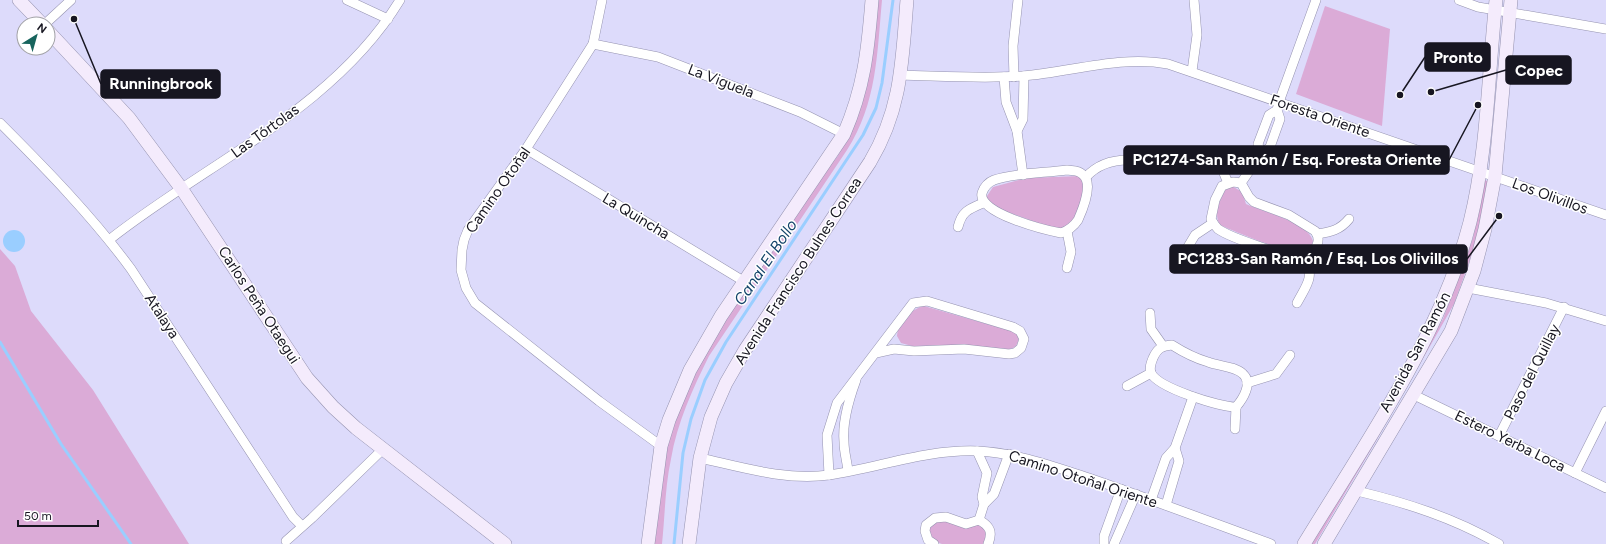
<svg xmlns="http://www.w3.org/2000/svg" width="1606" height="544" viewBox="0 0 1606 544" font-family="Figtree,sans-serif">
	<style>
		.green { fill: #dbabd7 }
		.water { fill: #9aceff }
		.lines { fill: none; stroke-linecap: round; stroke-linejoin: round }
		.stream { stroke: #9aceff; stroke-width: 3 }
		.street-casing { stroke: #9593b0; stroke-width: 10 }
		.secondary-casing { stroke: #9593b0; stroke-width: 14 }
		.street { stroke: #fff; stroke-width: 9 }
		.secondary { stroke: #f4ebfc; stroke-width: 13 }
		.labels { text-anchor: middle; stroke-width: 3; stroke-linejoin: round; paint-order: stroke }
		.street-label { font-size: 15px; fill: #171621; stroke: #fff }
		.water-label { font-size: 16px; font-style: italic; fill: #14446a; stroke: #fff }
		.leader { fill: none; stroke: #171621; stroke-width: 1.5 }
		.callout-dot { fill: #171621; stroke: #fff; stroke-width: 1.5 }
		.callout { fill: #171621; stroke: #171621; stroke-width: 1.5 }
		.callout-label { font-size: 16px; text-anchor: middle; font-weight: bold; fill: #fff }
	</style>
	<rect width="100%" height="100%" fill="#dddbfb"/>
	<!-- green -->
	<g class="green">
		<path d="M 874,0 L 882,0 C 877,54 877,103 847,150 L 709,356 C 693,388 677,423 671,459 C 665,486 665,516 662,544 L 652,544 L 665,442 L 691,371 L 816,184 L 837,157 L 849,137 Z"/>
		<path d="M 1325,6 L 1390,29 L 1382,126 L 1296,94 Z"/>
		<path d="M 1080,176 L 1087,190 L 1073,224 L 1060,231 L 991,206 L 985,199 L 993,187 L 1026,178 Z"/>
		<path d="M 1485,180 L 1489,182 L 1481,226 L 1472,254 L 1454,304 L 1376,441 L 1315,544 L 1310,544 L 1443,319 L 1473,238 Z"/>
		<path d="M 1232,186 L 1242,192 L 1246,204 C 1263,212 1308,222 1313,241 C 1312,245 1311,249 1307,251 C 1295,257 1233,231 1220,225 C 1213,213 1220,201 1225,190 Z"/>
		<path d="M 0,249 L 15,266 L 31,311 L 93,390 L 189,544 L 0,544 Z"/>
		<path d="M 924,306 L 1015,332 L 1019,337 C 1018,345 1015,349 1007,349 L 964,345 L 912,346 L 901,343 L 897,336 C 898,323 912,308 924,306 Z"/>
		<path d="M 940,520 L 968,528 L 978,523 L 987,532 L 984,544 L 942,544 C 934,541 931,539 927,531 L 931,523 Z"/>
	</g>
	<!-- water -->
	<circle class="water" cx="14" cy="241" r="11"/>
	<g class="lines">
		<!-- stream -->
		<g class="stream">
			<path d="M 0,342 L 61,444 L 131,544"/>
			<path d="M 674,544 L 683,453 L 691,419 L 705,380 L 726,342 L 863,135 L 876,108 L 882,83 L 893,0"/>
		</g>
		<!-- street casing -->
		<g class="street-casing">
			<g id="street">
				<path d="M 347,0 L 388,19"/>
				<path d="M 602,0 L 593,44 L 526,149 L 468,230 L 464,240 L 462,250 L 461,270 L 466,288 L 475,303 L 599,401 L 661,446"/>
				<path d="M 1459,0 L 1478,7 L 1606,29"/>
				<path d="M 45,24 L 71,0"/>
				<path d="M 593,44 L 658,57 L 800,112 L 844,134"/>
				<path d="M 1192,71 L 1197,35 L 1194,0"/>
				<path d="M 901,75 C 941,76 983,79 1023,76 C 1072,72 1120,55 1168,64 L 1606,215"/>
				<path d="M 1004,77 L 1006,102 L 1017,131 L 1023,175"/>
				<path d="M 1014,77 L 1013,46 L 1018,0"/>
				<path d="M 0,123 C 46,169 92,216 131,269 L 293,517 L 302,526"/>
				<path d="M 1017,131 L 1023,119 L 1024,76"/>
				<path d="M 526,149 L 745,282"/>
				<path d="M 1216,154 L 1228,183"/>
				<path d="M 1261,154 L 1258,144 L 1269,115 L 1277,110"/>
				<path d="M 1067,170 C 1072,171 1078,170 1082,174 C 1094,182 1083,209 1078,220 C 1074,226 1067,231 1061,233 C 1045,230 977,213 982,193 C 984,187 989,182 994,180 C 1013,173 1046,173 1067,170 Z"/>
				<path d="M 1086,177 C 1097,165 1111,160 1128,160"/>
				<path d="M 1233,182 L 1241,183 L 1249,197 L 1254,202 L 1289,215 L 1315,231 C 1318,235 1319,240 1317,245 C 1315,251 1310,256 1304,257 C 1291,259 1229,237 1218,229 C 1215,226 1213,223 1211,219 L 1215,200 L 1222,186 Z"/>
				<path d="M 1241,183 L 1261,154 L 1270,147 L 1280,119 L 1277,110 L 1279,102 L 1316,0"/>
				<path d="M 958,227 C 962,211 969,209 983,203"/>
				<path d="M 1067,231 L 1071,252 L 1067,268"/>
				<path d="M 1317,234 C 1331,232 1340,230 1349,219"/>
				<path d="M 109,240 C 206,163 334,109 400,0"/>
				<path d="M 1186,250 L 1195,235 L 1213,223"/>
				<path d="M 1468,288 L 1546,303 L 1606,321"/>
				<path d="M 1297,303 C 1307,284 1314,279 1306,257"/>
				<path d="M 1150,313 L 1151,329 L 1163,346"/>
				<path d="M 1172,345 C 1183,352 1194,358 1208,362 C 1218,366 1235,366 1243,374 C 1253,383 1243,399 1236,407 C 1220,407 1158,388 1151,373 C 1149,368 1151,363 1153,358 C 1157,349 1161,346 1172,345 Z"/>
				<path d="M 1247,383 L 1276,374 L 1290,355"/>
				<path d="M 1127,386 L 1151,373"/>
				<path d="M 1414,395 L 1606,488"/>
				<path d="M 1235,429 L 1236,407"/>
				<path d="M 1499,436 L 1564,307"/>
				<path d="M 977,451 L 987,473 L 982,497 L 984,504 L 979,520"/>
				<path d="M 700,458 C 741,467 786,481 829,475 C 878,468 926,449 978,451 C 1017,453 1052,466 1089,478 C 1150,499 1211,522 1271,544"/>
				<path d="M 848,471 C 847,461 844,452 844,442 C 842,422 849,399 856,380"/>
				<path d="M 1575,473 L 1606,411"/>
				<path d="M 829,475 L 827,435 L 837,403 L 913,303 L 927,301 L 1013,327 L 1020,331 L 1024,339 L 1021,348 L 1015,353 L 1009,354 L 964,349 L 914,351 L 894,349 L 876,353"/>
				<path d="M 1357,491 C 1407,503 1454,518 1499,544"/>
				<path d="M 1151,500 L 1166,458 L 1175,448 L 1193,397"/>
				<path d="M 984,504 L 994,494 L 1009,454"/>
				<path d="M 1166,505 L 1179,461 L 1175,448"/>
				<path d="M 286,541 L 312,518 L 382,450"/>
				<path d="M 934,544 L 928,540 L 925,531 L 926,525 L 935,518 L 946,517 L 966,524 L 979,520 C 990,526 993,532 988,544"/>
				<path d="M 1104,544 L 1104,536 L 1121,489"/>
				<path d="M 1114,544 L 1136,494"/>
			</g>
		</g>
		<!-- secondary casing -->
		<g class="secondary-casing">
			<g id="secondary">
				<path d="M 19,0 L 42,24"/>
				<path d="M 48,31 L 129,118 L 181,188 L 307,378 L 333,407 L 356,428 L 505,544"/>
				<path d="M 648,544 L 661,446 L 669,420 L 690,370 L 721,316 L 844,134 C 864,88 868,50 872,0"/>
				<path d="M 689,544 L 700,458 L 711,417 L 726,383 L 745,350 L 870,162 C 902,108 902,61 907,0"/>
				<path d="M 1304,544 C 1366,442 1440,338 1470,222 C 1488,150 1488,74 1496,0"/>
				<path d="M 1324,544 L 1451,331 L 1474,271 L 1485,229 L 1495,176 L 1511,0"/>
			</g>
		</g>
		<!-- street -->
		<use href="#street" class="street"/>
		<!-- secondary -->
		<use href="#secondary" class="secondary"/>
	</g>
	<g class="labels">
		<!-- street labels -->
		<g class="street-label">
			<text transform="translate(721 81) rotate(21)" y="5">La Viguela</text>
			<text transform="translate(1320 116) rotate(19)" y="5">Foresta Oriente</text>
			<text transform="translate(265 131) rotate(-36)" y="5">Las Tórtolas</text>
			<text transform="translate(498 190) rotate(-55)" y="5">Camino Otoñal</text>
			<text transform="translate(1550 196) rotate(20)" y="5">Los Olivillos</text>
			<text transform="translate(636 216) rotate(31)" y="5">La Quincha</text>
			<text transform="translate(798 271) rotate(-57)" y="5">Avenida Francisco Bulnes Correa</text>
			<text transform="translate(259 305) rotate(57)" y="5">Carlos Peña Otaegui</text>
			<text transform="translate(162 316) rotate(57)" y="5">Atalaya</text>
			<text transform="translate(1415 352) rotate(-62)" y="5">Avenida San Ramón</text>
			<text transform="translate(1532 372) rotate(-63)" y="5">Paso del Quillay</text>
			<text transform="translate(1510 441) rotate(26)" y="5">Estero Yerba Loca</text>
			<text transform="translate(1083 479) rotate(18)" y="5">Camino Otoñal Oriente</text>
		</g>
		<!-- water labels -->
		<g class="water-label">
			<text transform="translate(765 262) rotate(-56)" y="6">Canal El Bollo</text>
		</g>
	</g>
	<!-- callouts -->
	<path class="leader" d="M1400 95L1425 57M1431 92L1506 70M74 19L101 84M1478 105L1449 160M1499 216L1467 259"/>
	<g class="callout-dot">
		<circle cx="1400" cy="95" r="4"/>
		<circle cx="1431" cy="92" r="4"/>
		<circle cx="74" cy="19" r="4"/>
		<circle cx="1478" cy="105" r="4"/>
		<circle cx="1499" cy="216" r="4"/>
	</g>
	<g class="callout">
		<rect x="1425" y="43" width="65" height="28" rx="4"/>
		<rect x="1506" y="56" width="65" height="28" rx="4"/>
		<rect x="101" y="70" width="119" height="28" rx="4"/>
		<rect x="1124" y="146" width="325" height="28" rx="4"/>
		<rect x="1170" y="245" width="297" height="28" rx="4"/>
	</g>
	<g class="callout-label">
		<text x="1458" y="63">Pronto</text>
		<text x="1539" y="76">Copec</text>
		<text x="161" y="89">Runningbrook</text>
		<text x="1287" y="165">PC1274-San Ramón / Esq. Foresta Oriente</text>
		<text x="1318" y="264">PC1283-San Ramón / Esq. Los Olivillos</text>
	</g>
	<!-- north arrow -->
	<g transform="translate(36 36) rotate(37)"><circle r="19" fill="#ffffff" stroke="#a2a2a6"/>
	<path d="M0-3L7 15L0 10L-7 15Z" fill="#17645d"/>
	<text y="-6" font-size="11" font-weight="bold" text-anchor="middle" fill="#171621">N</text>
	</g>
	<!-- scale -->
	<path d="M18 520v6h80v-6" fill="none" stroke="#171621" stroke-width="2"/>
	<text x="24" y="520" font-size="12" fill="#171621" stroke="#ffffff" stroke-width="3" paint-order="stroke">50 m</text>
</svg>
